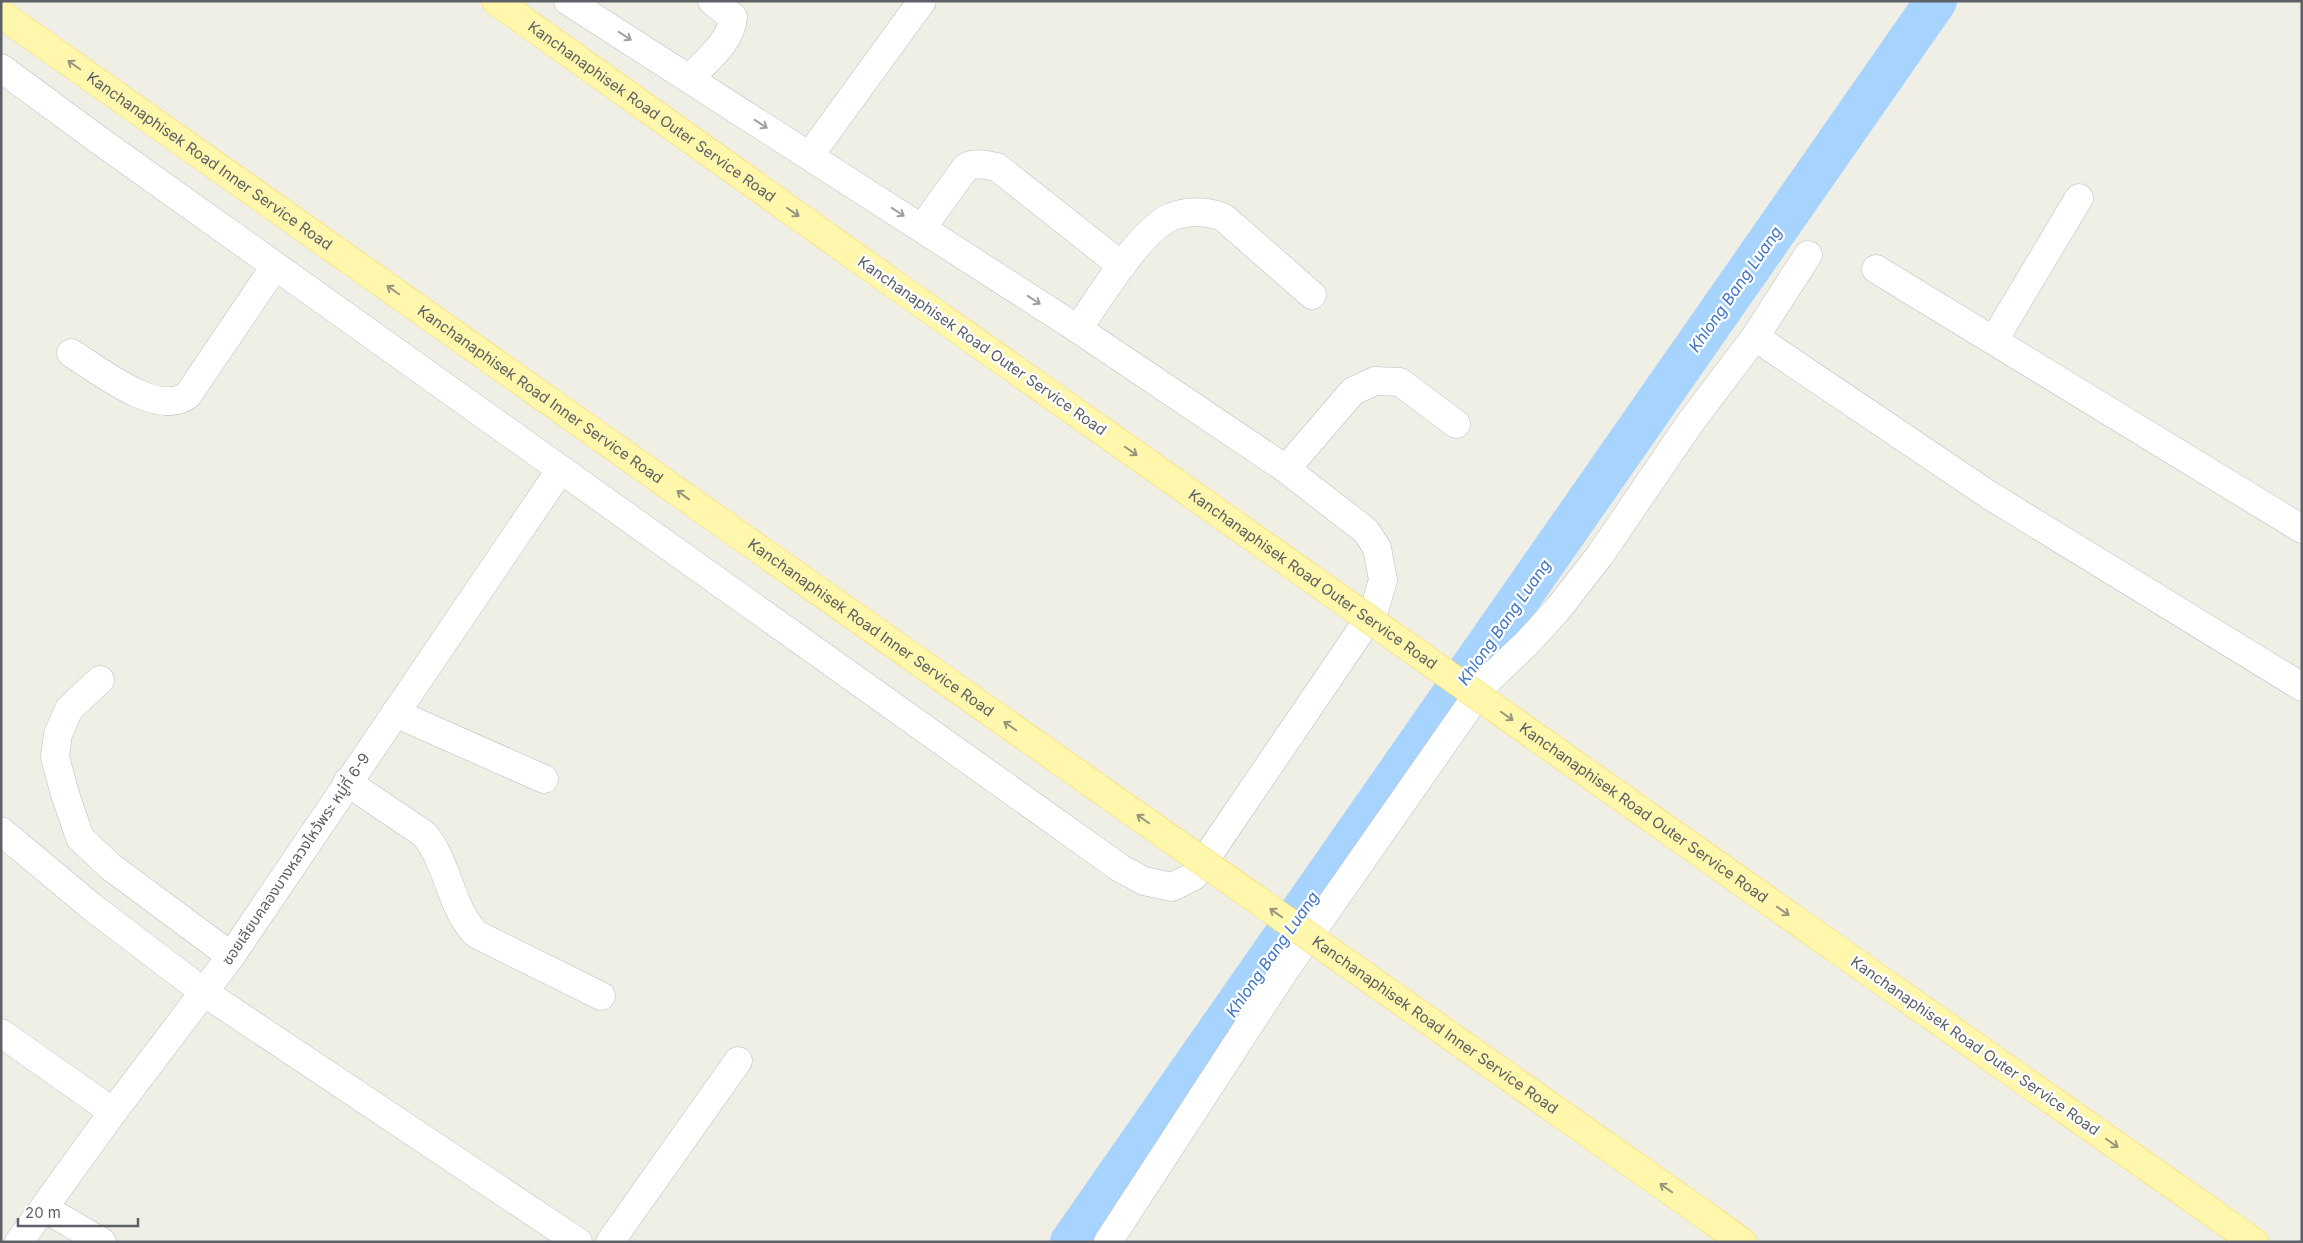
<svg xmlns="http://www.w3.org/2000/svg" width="2303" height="1243" viewBox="0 0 2303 1243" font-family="Inter,'Noto Sans Thai',sans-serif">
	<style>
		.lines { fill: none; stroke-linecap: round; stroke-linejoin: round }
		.canal { stroke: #a7d3ff; stroke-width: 42 }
		.minor-casing { stroke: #babdc2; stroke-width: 29 }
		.major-casing { stroke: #fcd852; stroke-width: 29 }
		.minor { stroke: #fff; stroke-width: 28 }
		.major { stroke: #fff7ac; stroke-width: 28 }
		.major-bridge-casing { stroke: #fcd852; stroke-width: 29; stroke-linecap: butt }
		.major-bridge { stroke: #fff7ac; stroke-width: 28 }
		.oneway { stroke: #9ea0a4 }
		.oneway2 { stroke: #96967f }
		.labels { text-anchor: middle; stroke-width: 4.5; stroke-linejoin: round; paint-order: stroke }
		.street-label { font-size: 15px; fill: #5d6167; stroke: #fff }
		.water-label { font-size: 16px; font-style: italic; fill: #3d75c4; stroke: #fff }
	</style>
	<rect width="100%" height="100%" fill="#f0efe5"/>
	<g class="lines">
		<!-- canal -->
		<path class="canal" d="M 1071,1242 L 1936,1"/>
		<!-- minor casing -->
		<g class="minor-casing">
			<g id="minor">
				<path d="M 1,68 L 100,141 L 1120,868 L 1144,881 L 1172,887 L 1194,876 L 1374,611 L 1383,580 L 1377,548 L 1366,531 L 1286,469 L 1078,329 L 568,1"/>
				<path d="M 690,78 C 706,61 732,41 733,17 L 712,1"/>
				<path d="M 810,155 L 922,1"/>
				<path d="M 922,228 L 966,167 C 976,162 986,165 997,167 L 1122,266"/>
				<path d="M 1876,269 L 2302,529"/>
				<path d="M 1078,329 C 1098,300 1140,230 1171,217 C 1189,210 1205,211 1223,217 L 1312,295"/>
				<path d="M 1755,337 L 1989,495 L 2302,687"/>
				<path d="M 1994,340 L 2079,198"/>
				<path d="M 71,353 C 99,370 157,418 188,395 L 275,266"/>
				<path d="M 1286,469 L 1353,391 L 1375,381 L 1400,382 L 1456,424"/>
				<path d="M 100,680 L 69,709 L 58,734 L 55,757 L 65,794 L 80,838 L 111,867 L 231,956"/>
				<path d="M 395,713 L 544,779"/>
				<path d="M 347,782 L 424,834 C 449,863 449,906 476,934 L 601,996"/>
				<path d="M 1,831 L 92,907 L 205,993 L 578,1242"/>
				<path d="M 1,1033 L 113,1112"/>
				<path d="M 44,1208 L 102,1242"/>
				<path d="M 19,1242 L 113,1112 L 231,956 L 561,469"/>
				<path d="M 610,1242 L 738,1061"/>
				<path d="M 1108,1242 L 1283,973 L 1487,681 L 1526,644 L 1558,609 L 1600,555 L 1690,423 L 1755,337 L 1808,255"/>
			</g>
		</g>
		<!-- major casing -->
		<g class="major-casing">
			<g id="major">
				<path id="s1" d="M 496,1 L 891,282"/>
				<path id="s2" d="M 1,14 L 722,523"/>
				<path d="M 1872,974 L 2254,1242"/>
				<path d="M 1706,1216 L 1742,1242"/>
			</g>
		</g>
		<!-- minor -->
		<use href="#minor" class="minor"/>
		<!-- major -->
		<use href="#major" class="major"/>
		<!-- major-bridge casing -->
		<g class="major-bridge-casing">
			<g id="major-bridge">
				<path id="s3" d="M 891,282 L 1872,974"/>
				<path id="s4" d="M 722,523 L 1706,1216"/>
			</g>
		</g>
		<!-- major-bridge -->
		<use href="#major-bridge" class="major-bridge"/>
	</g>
	<!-- one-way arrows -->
	<defs><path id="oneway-shaft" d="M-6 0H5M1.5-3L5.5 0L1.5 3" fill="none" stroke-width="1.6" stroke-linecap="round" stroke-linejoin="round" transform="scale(1.25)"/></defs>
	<g class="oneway">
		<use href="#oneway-shaft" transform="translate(625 36) rotate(33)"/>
		<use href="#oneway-shaft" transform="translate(761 124) rotate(33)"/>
		<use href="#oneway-shaft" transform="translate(898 212) rotate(33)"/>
		<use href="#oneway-shaft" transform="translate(1034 300) rotate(33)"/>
	</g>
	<g class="oneway2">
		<use href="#oneway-shaft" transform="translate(74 65) rotate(-145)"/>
		<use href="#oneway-shaft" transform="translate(793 212) rotate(35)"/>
		<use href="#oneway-shaft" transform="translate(393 290) rotate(-145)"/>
		<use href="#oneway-shaft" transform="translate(1131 451) rotate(35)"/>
		<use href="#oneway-shaft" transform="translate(683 495) rotate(-144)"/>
		<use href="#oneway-shaft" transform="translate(1507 716) rotate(35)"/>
		<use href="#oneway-shaft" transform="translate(1010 726) rotate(-145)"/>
		<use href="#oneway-shaft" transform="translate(1143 819) rotate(-145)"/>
		<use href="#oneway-shaft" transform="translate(1783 911) rotate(35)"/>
		<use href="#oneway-shaft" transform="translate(1276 913) rotate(-145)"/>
		<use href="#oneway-shaft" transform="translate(2112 1143) rotate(35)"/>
		<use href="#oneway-shaft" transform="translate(1666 1188) rotate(-145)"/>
	</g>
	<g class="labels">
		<!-- street labels -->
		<g class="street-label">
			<text dy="5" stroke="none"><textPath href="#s1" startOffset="191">Kanchanaphisek Road Outer Service Road</textPath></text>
			<text dy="5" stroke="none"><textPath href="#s2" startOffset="255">Kanchanaphisek Road Inner Service Road</textPath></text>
			<text transform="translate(982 346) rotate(35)" y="5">Kanchanaphisek Road Outer Service Road</text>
			<text dy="5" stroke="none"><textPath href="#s2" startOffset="660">Kanchanaphisek Road Inner Service Road</textPath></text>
			<text dy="5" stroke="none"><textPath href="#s3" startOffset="516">Kanchanaphisek Road Outer Service Road</textPath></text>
			<text dy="5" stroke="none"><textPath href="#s4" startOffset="182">Kanchanaphisek Road Inner Service Road</textPath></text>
			<text dy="5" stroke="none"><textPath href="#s3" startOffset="921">Kanchanaphisek Road Outer Service Road</textPath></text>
			<text transform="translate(296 859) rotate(-56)" y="5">ซอยเลียบคลองบางหลวงไหว้พระ หมู่ที่ 6-9</text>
			<text dy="5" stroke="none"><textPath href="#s4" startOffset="872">Kanchanaphisek Road Inner Service Road</textPath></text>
			<text transform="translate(1975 1046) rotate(35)" y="5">Kanchanaphisek Road Outer Service Road</text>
		</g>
		<!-- water labels -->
		<g class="water-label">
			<text transform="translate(1735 289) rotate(-55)" y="6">Khlong Bang Luang</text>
			<text transform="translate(1504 622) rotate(-55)" y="6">Khlong Bang Luang</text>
			<text transform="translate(1272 954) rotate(-55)" y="6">Khlong Bang Luang</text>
		</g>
	</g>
	<!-- border -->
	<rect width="2303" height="1243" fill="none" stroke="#5d6167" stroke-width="5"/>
	<!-- scale -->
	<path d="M18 1218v8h120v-8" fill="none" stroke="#5d6167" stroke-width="2.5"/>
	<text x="25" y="1218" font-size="15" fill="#5d6167" stroke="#ffffff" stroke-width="4" paint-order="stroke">20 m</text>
</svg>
